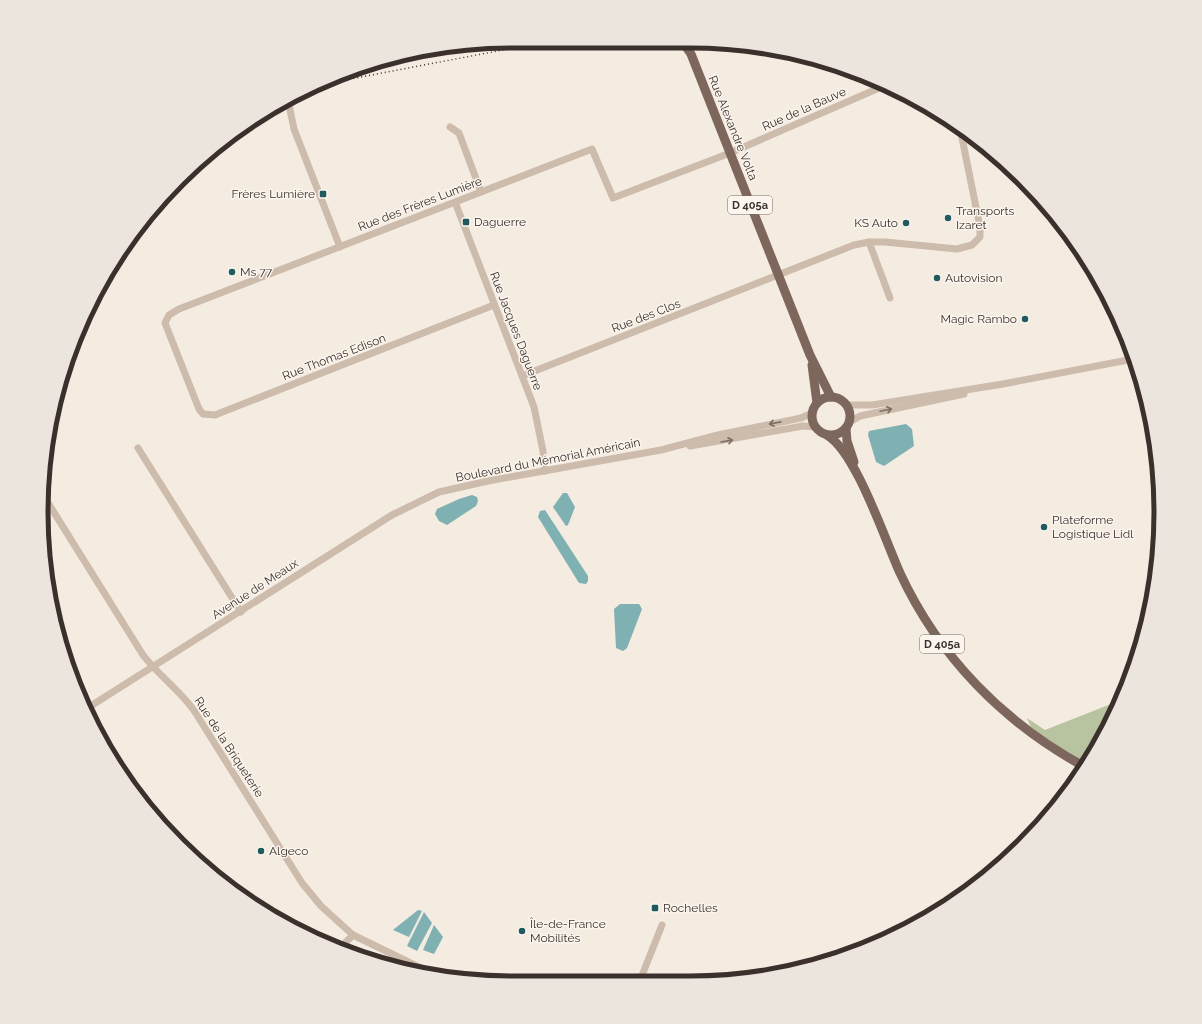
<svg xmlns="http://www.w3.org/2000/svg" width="1202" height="1024" viewBox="0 0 1202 1024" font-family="Raleway,sans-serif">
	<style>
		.green { fill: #b8c4a0 }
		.water { fill: #7fb0b2 }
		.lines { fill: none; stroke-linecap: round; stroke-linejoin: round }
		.minor { stroke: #cdbbac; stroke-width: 7 }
		.major { stroke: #7d675c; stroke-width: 9 }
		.rail { stroke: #3b302b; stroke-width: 1.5; stroke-dasharray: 1 3; stroke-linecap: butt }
		.oneway { stroke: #7d6f65 }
		.poi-dot { fill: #1f5a5e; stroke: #fbf5ee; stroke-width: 1.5 }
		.labels { text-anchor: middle; stroke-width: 3; stroke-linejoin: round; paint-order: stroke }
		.shield { fill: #fbf5ee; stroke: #756b66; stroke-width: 1 }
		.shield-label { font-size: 11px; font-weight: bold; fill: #3b302b }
		.street-label { font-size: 12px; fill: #3b302b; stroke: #fbf5ee }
		.poi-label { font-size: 12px; fill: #3b302b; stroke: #fbf5ee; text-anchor: start }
		.rim { fill: none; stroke: #3b302b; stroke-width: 5 }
	</style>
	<rect width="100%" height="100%" fill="#f4ebe1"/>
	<!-- green -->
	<path class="green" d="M 1121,700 L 1087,763 L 1064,751 L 1031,727 L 1027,718 L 1045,730 Z"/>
	<!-- water -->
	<g class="water">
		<path d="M 906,424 L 912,429 L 914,446 L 884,466 L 876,462 L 868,435 L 869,431 Z"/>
		<path d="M 563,493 L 567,493 L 575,507 L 568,525 L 566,526 L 553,507 Z"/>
		<path d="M 472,495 L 477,497 L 478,501 L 476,506 L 447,525 L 439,521 L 435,514 L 437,509 L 459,499 Z"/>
		<path d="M 545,510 L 588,576 L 588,581 L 586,584 L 579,583 L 538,517 L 540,511 Z"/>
		<path d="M 620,604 L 639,604 L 642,609 L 627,648 L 623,651 L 616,648 L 614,609 Z"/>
		<path d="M 418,910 L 422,911 L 409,937 L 393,930 Z"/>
		<path d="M 424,912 L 432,923 L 417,951 L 407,946 Z"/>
		<path d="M 434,925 L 443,937 L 434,954 L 423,950 Z"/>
	</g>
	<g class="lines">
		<!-- minor -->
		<g class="minor">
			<path d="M 288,100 L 294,129 L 340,247"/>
			<path d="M 450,127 L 459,133 L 481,192"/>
			<path d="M 455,202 L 534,407 L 543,451 L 545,471"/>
			<path d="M 869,242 L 890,298"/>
			<path d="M 494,305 L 215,415 L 203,414 L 199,409 L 165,323 L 169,315 L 179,309 L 592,149 L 613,198 L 730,153 L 886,85"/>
			<path d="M 522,376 L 854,245 L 869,242 L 885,242 L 957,249 L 972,245 L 980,237 L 980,227 L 960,128"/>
			<path d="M 847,405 L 872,405 L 1003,384 L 1133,359"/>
			<path d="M 850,422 L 860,416 L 964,394"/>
			<path d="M 690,446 L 803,426 L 815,427"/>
			<path d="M 138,448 L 241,612"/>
			<path d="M 45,498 L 143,655 C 159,676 181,691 195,712 L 302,883 L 321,906 L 353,935 L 429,972"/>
			<path d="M 86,709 L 392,515 L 439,492 L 488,481 L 661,450 L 718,435 L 801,418 L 812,413"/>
			<path d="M 340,948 L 353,935"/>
			<path d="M 639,983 L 662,925"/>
		</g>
		<!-- major -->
		<g class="major">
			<path d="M 684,44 L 691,54 L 810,355 L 831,397"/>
			<path d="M 812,365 L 817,403"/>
			<circle cx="831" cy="416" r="19"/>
			<path d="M 846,429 L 847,441 L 854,462"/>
			<path d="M 827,435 C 856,452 885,540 900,573 C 939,657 1004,723 1085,767"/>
		</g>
		<!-- rail -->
		<path class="rail" d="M 314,86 L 545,42"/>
	</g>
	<!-- one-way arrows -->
	<defs><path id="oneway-shaft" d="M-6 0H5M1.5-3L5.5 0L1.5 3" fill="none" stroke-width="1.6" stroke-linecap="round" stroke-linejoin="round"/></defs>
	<g class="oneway">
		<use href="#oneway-shaft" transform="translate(886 410) rotate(-12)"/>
		<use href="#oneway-shaft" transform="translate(775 423) rotate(169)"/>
		<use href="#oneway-shaft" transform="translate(727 441) rotate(-10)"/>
	</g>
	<!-- markers -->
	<g class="poi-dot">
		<rect x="319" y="190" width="8" height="8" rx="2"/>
		<circle cx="948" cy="218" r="4"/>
		<rect x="462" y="218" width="8" height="8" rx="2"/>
		<circle cx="906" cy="223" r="4"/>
		<circle cx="232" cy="272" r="4"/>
		<circle cx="937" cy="278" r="4"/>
		<circle cx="1025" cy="319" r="4"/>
		<circle cx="1044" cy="527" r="4"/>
		<circle cx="261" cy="851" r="4"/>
		<rect x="651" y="904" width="8" height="8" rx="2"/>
		<circle cx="522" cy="931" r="4"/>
	</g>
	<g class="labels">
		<!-- shield labels -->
		<g class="shield">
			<rect x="728" y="196" width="44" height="18" rx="3"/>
			<rect x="920" y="635" width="44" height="18" rx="3"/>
		</g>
		<g class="shield-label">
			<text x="750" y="209">D 405a</text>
			<text x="942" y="648">D 405a</text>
		</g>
		<!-- street labels -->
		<g class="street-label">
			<text transform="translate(804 109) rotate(-24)" y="4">Rue de la Bauve</text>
			<text transform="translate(733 128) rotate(68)" y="4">Rue Alexandre Volta</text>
			<text transform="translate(420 204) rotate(-21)" y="4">Rue des Frères Lumière</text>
			<text transform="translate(646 316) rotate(-21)" y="4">Rue des Clos</text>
			<text transform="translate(516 331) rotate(69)" y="4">Rue Jacques Daguerre</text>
			<text transform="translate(334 357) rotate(-21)" y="4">Rue Thomas Edison</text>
			<text transform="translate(548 460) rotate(-11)" y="4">Boulevard du Mémorial Américain</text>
			<text transform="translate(255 589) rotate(-33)" y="4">Avenue de Meaux</text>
			<text transform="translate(229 747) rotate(57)" y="4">Rue de la Briqueterie</text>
		</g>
		<!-- poi labels -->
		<g class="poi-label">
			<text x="315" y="198" text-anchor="end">Frères Lumière</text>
			<text x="956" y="215">Transports<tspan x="956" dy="14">Izaret</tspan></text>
			<text x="474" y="226">Daguerre</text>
			<text x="898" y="227" text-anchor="end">KS Auto</text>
			<text x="240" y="276">Ms 77</text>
			<text x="945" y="282">Autovision</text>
			<text x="1017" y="323" text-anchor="end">Magic Rambo</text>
			<text x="1052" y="524">Plateforme<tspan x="1052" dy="14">Logistique Lidl</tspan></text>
			<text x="269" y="855">Algeco</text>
			<text x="663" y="912">Rochelles</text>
			<text x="530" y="928">Île-de-France<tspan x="530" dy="14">Mobilités</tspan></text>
		</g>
	</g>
	<!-- crop -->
	<path d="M0 0H1202V1024H0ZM512 48H690A464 464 0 0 1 1154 512V512A464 464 0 0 1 690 976H512A464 464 0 0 1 48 512V512A464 464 0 0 1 512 48Z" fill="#ece5de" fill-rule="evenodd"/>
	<path class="rim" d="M512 48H690A464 464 0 0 1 1154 512V512A464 464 0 0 1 690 976H512A464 464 0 0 1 48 512V512A464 464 0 0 1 512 48Z"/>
</svg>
